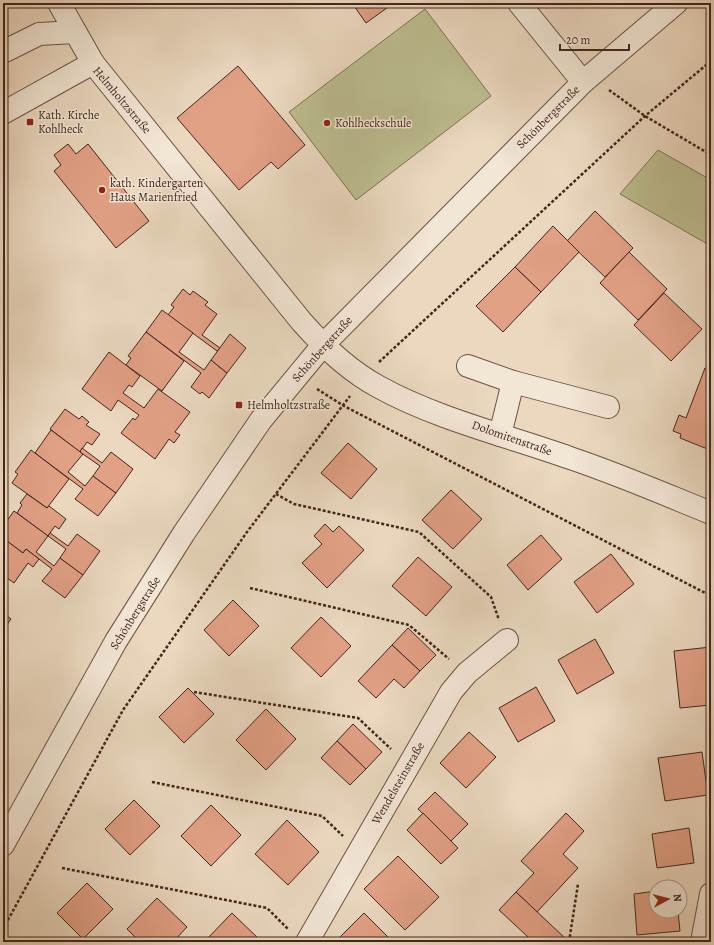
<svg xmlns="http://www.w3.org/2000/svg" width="714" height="945" viewBox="0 0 714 945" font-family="Alegreya,serif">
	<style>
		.green { fill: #bcbd8f; stroke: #7f7256 }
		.building { fill: #e2a085; stroke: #42271d }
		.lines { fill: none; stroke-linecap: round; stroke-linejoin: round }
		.minor-casing { stroke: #6c5346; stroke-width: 24 }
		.path { stroke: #42271d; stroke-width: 2.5; stroke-dasharray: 3 2; stroke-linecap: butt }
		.minor { stroke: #f2e6d5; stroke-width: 22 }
		.poi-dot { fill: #8f2418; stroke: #f2e6d5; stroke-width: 1.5 }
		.labels { text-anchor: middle; stroke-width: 3; stroke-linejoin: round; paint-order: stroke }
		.street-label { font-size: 12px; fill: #42271d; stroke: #f2e6d5 }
		.poi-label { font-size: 12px; fill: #42271d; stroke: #f2e6d5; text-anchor: start }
	</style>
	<rect width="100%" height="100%" fill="#ebd8bf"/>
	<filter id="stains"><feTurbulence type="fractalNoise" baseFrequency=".005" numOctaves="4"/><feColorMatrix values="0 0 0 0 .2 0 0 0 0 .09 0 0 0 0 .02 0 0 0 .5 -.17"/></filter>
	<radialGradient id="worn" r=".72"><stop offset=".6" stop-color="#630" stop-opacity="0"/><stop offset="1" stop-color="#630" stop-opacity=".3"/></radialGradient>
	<!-- green -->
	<g class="green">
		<path d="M 425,9 L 491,96 L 356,200 L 289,112 Z"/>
		<path d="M 658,150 L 711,180 L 711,246 L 620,194 Z"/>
	</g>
	<!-- building -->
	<g class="building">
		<path d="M 352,3 L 390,3 L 391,5 L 366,23 Z"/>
		<path d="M 238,66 L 305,145 L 278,169 L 271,162 L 239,190 L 177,118 Z"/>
		<path d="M 68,144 L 76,154 L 88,144 L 149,221 L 116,248 L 54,171 L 61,165 L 54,155 Z"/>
		<path d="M 595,211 L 633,248 L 605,277 L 567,241 Z"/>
		<path d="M 553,226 L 579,252 L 541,292 L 515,267 Z"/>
		<path d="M 629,252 L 667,289 L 638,320 L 600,283 Z"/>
		<path d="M 515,267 L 541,292 L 503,332 L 476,306 Z"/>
		<path d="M 183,289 L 190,295 L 193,291 L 208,302 L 205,305 L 217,314 L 202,335 L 220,348 L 217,351 L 168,315 L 174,307 L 171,305 Z"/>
		<path d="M 664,293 L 702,329 L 671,361 L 634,325 Z"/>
		<path d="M 162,310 L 193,333 L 179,352 L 204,370 L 211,360 L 227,373 L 209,398 L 202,392 L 200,394 L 191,387 L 201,373 L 146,332 Z"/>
		<path d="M 146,332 L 184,361 L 162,391 L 126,365 L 131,358 L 128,356 Z"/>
		<path d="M 230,334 L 246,348 L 227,373 L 211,360 Z"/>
		<path d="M 109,352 L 140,376 L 132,387 L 129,385 L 123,393 L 144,408 L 158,389 L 190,412 L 175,432 L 180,435 L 174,443 L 169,439 L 155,459 L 121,433 L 133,418 L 135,420 L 139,415 L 118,400 L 111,411 L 82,389 Z"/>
		<path d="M 705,368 L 711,370 L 710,450 L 680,438 L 681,434 L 673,431 L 679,415 L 686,418 Z"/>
		<path d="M 65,409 L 79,419 L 82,416 L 89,422 L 86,425 L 100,434 L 92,445 L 87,442 L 80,452 L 50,429 Z"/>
		<path d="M 51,430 L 83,454 L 68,472 L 85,486 L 93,476 L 116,493 L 98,516 L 75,499 L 83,489 L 35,453 Z"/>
		<path d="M 348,443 L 377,469 L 351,499 L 321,473 Z"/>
		<path d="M 82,448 L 102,463 L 111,452 L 133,469 L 116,493 L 93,476 L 100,466 L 80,452 Z"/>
		<path d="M 31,450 L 69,479 L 47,508 L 12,483 L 18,474 L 15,472 Z"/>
		<path d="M 451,490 L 482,519 L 453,549 L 422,520 Z"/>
		<path d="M 27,494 L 47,508 L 49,506 L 66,519 L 59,529 L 55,526 L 48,536 L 17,513 L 22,505 L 20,503 Z"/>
		<path d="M 14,511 L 48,536 L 36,552 L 54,566 L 60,558 L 83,575 L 65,598 L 42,581 L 52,569 L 26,549 L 23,553 L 3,538 L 3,532 L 6,528 L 3,526 Z"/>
		<path d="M 325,524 L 333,532 L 339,526 L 364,550 L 327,588 L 302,563 L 322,544 L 314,536 Z"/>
		<path d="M 50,533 L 68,546 L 77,534 L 100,551 L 83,575 L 60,558 L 66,549 L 48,536 Z"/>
		<path d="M 541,535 L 562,559 L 528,590 L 507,565 Z"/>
		<path d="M 3,538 L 23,553 L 26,549 L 39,559 L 33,567 L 28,563 L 14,583 L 3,575 Z"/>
		<path d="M 611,554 L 634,584 L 597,613 L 574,582 Z"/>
		<path d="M 418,557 L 452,587 L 426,616 L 392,586 Z"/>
		<path d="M 233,600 L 259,626 L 229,656 L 204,630 Z"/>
		<path d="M 3,613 L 11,619 L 3,630 Z"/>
		<path d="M 321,617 L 351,646 L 321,677 L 291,648 Z"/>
		<path d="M 408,628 L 436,655 L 420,671 L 392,645 Z"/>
		<path d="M 595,639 L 614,673 L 577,694 L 558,660 Z"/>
		<path d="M 392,645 L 420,671 L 404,688 L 394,679 L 376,698 L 358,681 Z"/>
		<path d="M 711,647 L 711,705 L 680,708 L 674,651 Z"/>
		<path d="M 536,687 L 555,721 L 518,742 L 499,708 Z"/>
		<path d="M 188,688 L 214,714 L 184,743 L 159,717 Z"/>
		<path d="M 266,709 L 296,739 L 266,770 L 236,740 Z"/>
		<path d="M 353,724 L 382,752 L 366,769 L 337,741 Z"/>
		<path d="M 469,732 L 496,757 L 466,788 L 440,763 Z"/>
		<path d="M 337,741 L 366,769 L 350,785 L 321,758 Z"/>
		<path d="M 702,752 L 708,795 L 665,801 L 658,758 Z"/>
		<path d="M 435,792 L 468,824 L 451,841 L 418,809 Z"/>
		<path d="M 134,800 L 160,826 L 130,855 L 105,829 Z"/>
		<path d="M 211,805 L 241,835 L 211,866 L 181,836 Z"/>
		<path d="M 423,813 L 458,848 L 441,864 L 407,830 Z"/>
		<path d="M 566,813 L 584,831 L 563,854 L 578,868 L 537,912 L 516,892 L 534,873 L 521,861 Z"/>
		<path d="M 287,820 L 319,852 L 288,885 L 255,854 Z"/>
		<path d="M 689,828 L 694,863 L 657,868 L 652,834 Z"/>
		<path d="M 398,856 L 439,897 L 405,930 L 364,889 Z"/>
		<path d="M 87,883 L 113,909 L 83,939 L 57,913 Z"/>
		<path d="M 656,891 L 656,911 L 678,911 L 680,931 L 637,935 L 634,894 Z"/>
		<path d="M 516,892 L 566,939 L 563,942 L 523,942 L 528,937 L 499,910 Z"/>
		<path d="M 157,898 L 187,927 L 173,942 L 140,942 L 127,929 Z"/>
		<path d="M 232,913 L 262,942 L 204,942 Z"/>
		<path d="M 364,913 L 393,942 L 335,942 Z"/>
	</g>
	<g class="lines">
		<!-- minor casing -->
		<g class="minor-casing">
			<g id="minor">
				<path d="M 59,3 L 93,63"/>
				<path d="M 519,3 L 583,82"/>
				<path d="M 3,52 L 39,34 L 75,32"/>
				<path d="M 3,113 L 93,63 L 301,321 C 323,346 349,371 379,387 C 437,419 508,436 570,458 C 618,474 664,494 711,513"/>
				<path d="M 468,366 L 513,382 L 608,407"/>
				<path d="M 500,435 L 513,382"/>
				<path d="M 3,845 L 116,641 L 184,533 L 261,420 L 323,345 L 583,82 L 676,3"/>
				<path d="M 307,942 L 451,692 L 467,673 L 507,640"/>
				<path d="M 702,942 L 711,894"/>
			</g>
		</g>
		<!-- path -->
		<g class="path">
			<path d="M 609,90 L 645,116 L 711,155"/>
			<path d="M 379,362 L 645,116 L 711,61"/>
			<path d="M 317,389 L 344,406 L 711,596"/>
			<path d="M 276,494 L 294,504 L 419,532 L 491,597 L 499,620"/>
			<path d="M 250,588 L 409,625 L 449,659"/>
			<path d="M 194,692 L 358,718 L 391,749"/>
			<path d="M 152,782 L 322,816 L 343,836"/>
			<path d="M 62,868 L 267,908 L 289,930"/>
			<path d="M 3,929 L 123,710 L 247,532 L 350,396"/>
			<path d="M 569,942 L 578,884"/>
		</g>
		<!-- minor -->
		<use href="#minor" class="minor"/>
	</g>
	<!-- markers -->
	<g class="poi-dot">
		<rect x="26" y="118" width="8" height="8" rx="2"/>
		<circle cx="327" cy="123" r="4"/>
		<circle cx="102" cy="190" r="4"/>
		<rect x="235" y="401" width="8" height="8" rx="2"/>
	</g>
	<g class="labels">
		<!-- street labels -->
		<g class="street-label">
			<text transform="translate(122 100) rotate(50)" y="4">Helmholtzstraße</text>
			<text transform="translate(548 117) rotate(-45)" y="4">Schönbergstraße</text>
			<text transform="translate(322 349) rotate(-48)" y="4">Schönbergstraße</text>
			<text transform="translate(512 438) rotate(19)" y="4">Dolomitenstraße</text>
			<text transform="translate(135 613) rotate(-58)" y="4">Schönbergstraße</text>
			<text transform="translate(398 783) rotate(-60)" y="4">Wendelsteinstraße</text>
		</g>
		<!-- poi labels -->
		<g class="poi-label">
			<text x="38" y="119">Kath. Kirche<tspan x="38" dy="14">Kohlheck</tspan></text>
			<text x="335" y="127">Kohlheckschule</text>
			<text x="110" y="187">kath. Kindergarten<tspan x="110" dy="14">Haus Marienfried</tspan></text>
			<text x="247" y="409">Helmholtzstraße</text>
		</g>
	</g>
	<!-- margin -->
	<rect width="714" height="945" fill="none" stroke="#ebd8bf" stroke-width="16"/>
	<rect x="4" y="4" width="706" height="937" fill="none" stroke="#42271d" stroke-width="2"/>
	<rect x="8" y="8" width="698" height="929" fill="none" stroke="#42271d"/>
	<!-- north arrow -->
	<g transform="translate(668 899) rotate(83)"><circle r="19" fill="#f2e6d5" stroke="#ac9a8b"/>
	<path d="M0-3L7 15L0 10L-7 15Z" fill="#8f2418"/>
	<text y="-6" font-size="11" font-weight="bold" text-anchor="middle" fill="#42271d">N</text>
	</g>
	<!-- scale -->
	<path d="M560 44v6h69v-6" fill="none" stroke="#42271d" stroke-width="2"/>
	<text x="566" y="44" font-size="12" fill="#42271d" stroke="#f2e6d5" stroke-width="3" paint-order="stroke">20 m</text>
	<rect width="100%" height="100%" filter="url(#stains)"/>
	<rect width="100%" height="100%" fill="url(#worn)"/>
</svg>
